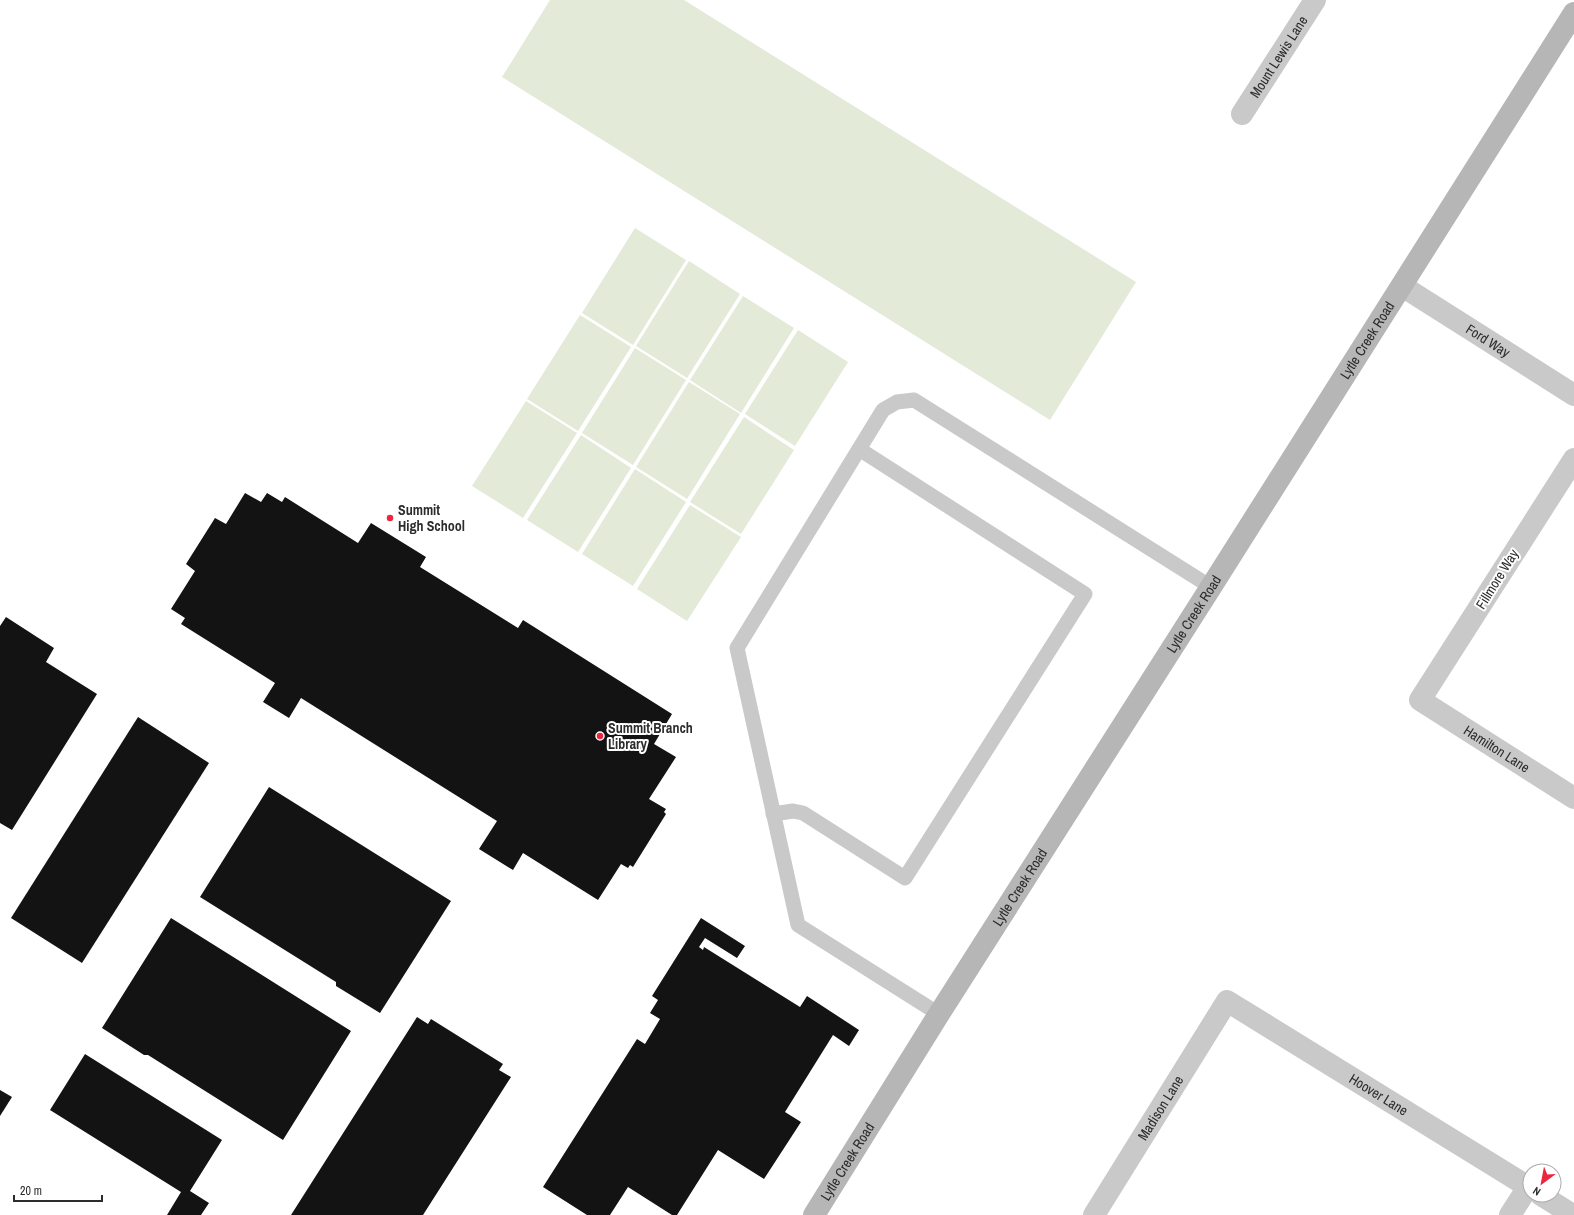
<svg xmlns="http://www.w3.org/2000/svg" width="1574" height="1215" viewBox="0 0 1574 1215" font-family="'Archivo Narrow',sans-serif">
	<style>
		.green { fill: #e3ead8 }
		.building { fill: #131313 }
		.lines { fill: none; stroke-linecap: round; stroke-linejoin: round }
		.lane { stroke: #c9c9c9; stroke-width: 15 }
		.street { stroke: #c9c9c9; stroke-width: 22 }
		.secondary { stroke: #b6b6b6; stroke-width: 22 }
		.poi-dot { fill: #eb263e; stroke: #fff; stroke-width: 1.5 }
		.labels { text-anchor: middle; stroke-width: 4; stroke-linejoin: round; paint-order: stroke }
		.street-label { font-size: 14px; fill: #2c2c2c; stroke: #fff }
		.poi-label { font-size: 14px; font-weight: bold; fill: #2c2c2c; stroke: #fff; text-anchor: start }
	</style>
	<rect width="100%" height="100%" fill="#fff"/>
	<!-- green -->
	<g class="green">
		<path d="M 550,0 L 684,0 L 1136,282 L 1050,420 L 502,77 Z"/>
		<path d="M 635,228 L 686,260 L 633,345 L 582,313 Z"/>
		<path d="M 689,261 L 740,294 L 687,378 L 636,346 Z"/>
		<path d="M 743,296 L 794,328 L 741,413 L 690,380 Z"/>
		<path d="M 580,315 L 631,347 L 578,431 L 527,399 Z"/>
		<path d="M 798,330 L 848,362 L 795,446 L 745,414 Z"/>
		<path d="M 635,348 L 686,380 L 633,465 L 582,433 Z"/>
		<path d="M 689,382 L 740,414 L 687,499 L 636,467 Z"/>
		<path d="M 526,401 L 577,433 L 523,518 L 472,486 Z"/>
		<path d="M 744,417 L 794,450 L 741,534 L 690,502 Z"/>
		<path d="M 581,435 L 631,468 L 578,552 L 527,520 Z"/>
		<path d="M 635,469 L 686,502 L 633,586 L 582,554 Z"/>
		<path d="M 690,505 L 741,537 L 687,621 L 637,589 Z"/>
	</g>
	<!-- building -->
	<g class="building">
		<path d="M 245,493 L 261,502 L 267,493 L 282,502 L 285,497 L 358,543 L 371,523 L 426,557 L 420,567 L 518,628 L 523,620 L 672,714 L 654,744 L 676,757 L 649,799 L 666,809 L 664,812 L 666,814 L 633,867 L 630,865 L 628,868 L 621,864 L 598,900 L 523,853 L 513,870 L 479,849 L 497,821 L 301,698 L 289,718 L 263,702 L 275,683 L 181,624 L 185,618 L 171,609 L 195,571 L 186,564 L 215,518 L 226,524 Z"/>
		<path d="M 6,617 L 54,648 L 46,662 L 97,694 L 12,830 L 0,823 L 0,626 Z"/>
		<path d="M 138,717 L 209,763 L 82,963 L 11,918 Z"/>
		<path d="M 269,787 L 451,901 L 380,1013 L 336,986 L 336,982 L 200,897 Z"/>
		<path d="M 171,918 L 351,1031 L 283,1140 L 148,1055 L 144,1055 L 102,1028 Z"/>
		<path d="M 701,918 L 745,946 L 737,958 L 705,938 L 699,947 L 703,950 L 704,947 L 800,1007 L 807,996 L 859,1030 L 849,1046 L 833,1035 L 785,1112 L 801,1122 L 764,1179 L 718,1150 L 677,1215 L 672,1215 L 628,1187 L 610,1215 L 587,1215 L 543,1187 L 637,1039 L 645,1044 L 660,1019 L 650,1013 L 658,1000 L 652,996 Z"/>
		<path d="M 417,1017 L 428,1024 L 431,1019 L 503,1064 L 499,1070 L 511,1077 L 423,1215 L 291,1215 Z"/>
		<path d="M 85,1054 L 222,1140 L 190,1191 L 209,1203 L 201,1215 L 167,1215 L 181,1192 L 50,1110 Z"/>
		<path d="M 0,1090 L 12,1097 L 0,1116 Z"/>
	</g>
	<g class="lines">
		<!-- lane -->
		<g class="lane">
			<path d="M 773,814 L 793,811 L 803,813 L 905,878 L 1085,594 L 859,449"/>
			<path d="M 939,1014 L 798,925 L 737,648 L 883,410 L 897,402 L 914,400 L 1211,587"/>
		</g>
		<!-- street -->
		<g class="street">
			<path id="s1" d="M 1242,114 L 1315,0"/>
			<path id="s2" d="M 1402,286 L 1574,395"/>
			<path id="s3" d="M 1574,459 L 1420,700 L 1574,798"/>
			<path d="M 1541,1195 L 1573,1215"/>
			<path id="s4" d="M 1094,1215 L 1227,1001 L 1530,1188"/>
			<path d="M 1510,1215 L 1528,1187"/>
		</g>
		<!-- secondary -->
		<path class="secondary" id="s5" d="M 814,1215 L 939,1014 L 1211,587 L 1574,13"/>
	</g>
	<!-- markers -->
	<g class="poi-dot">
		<circle cx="390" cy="518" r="4"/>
		<circle cx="600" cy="736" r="4"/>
	</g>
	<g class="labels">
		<!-- street labels -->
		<g class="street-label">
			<text dy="5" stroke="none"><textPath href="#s1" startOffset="68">Mount Lewis Lane</textPath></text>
			<text dy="5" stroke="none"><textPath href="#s5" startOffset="1035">Lytle Creek Road</textPath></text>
			<text dy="5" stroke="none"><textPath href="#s2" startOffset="102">Ford Way</textPath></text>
			<text transform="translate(1497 579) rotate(-58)" y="5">Fillmore Way</text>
			<text dy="5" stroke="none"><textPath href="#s5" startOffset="711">Lytle Creek Road</textPath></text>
			<text dy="5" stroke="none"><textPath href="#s3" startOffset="377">Hamilton Lane</textPath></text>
			<text dy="5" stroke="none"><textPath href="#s5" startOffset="387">Lytle Creek Road</textPath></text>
			<text dy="5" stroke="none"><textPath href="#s4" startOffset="430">Hoover Lane</textPath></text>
			<text dy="5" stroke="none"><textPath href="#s4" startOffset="126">Madison Lane</textPath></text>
			<text dy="5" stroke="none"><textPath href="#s5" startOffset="63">Lytle Creek Road</textPath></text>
		</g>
		<!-- poi labels -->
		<g class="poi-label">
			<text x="398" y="515">Summit<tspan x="398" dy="16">High School</tspan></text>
			<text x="608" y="733">Summit Branch<tspan x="608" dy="16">Library</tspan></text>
		</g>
	</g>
	<!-- north arrow -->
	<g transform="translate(1542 1183) rotate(212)"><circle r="19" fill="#ffffff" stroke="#ababab"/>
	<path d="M0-3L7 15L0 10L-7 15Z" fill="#eb263e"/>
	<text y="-6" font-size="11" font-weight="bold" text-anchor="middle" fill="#2c2c2c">N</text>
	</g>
	<!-- scale -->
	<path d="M14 1195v6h88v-6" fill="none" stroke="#2c2c2c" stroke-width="2"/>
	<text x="20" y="1195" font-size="12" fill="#2c2c2c" stroke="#ffffff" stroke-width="3" paint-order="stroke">20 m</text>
</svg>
